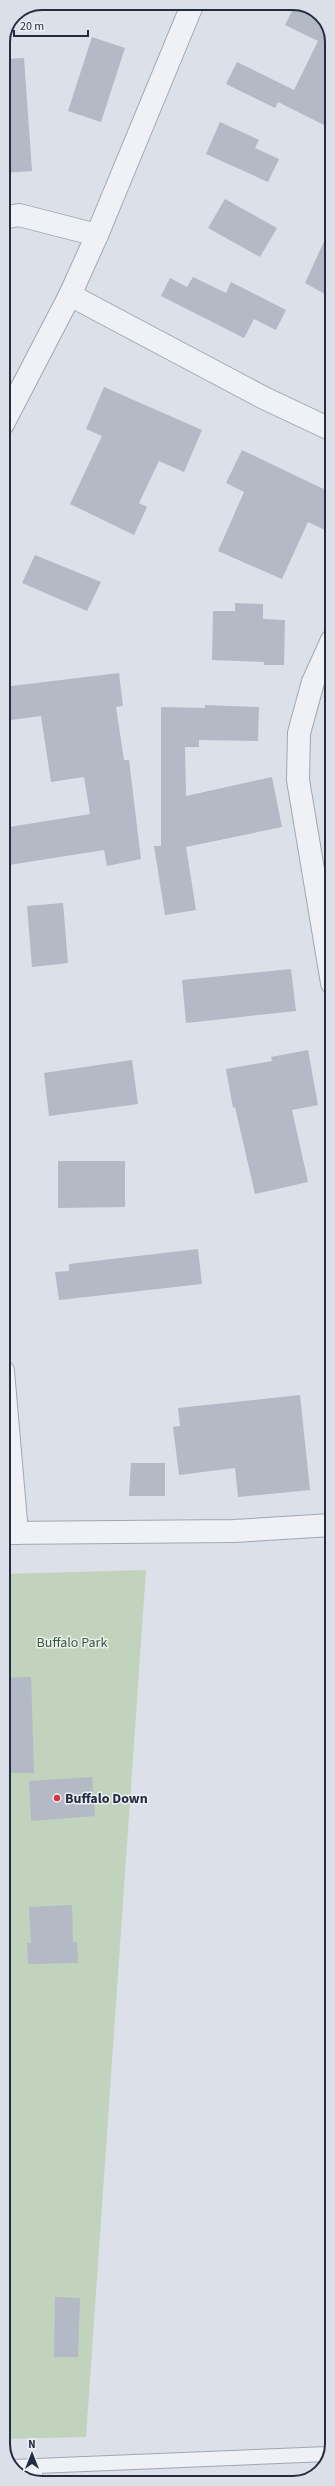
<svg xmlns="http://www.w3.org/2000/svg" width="335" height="2486" viewBox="0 0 335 2486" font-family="'Source Sans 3',sans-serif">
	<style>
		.green { fill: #c1d3bc }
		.building { fill: #b3b9c5 }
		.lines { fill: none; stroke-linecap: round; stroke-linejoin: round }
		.service-casing { stroke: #a1a7b2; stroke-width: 16 }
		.minor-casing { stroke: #a1a7b2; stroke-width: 24 }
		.service { stroke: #eff1f6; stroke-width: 14 }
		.minor { stroke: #eff1f6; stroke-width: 22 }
		.poi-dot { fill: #db3346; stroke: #ebeff5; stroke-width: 1.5 }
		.labels { text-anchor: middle; stroke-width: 3; stroke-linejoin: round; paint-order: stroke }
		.park-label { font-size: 14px; fill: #375d30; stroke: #ebeff5 }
		.poi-label { font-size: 14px; font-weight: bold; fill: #242d40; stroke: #ebeff5; text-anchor: start }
		.rim { fill: none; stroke: #242d40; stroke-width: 2 }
	</style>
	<rect width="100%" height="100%" fill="#dce0e8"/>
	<!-- green -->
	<path class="green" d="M 146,1570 L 86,2437 L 3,2439 L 3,1574 Z"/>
	<!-- building -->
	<g class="building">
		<path d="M 296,3 L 321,14 L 332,37 L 332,129 L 278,102 L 275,108 L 226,84 L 237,62 L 294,90 L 318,41 L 285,25 Z"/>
		<path d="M 92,37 L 125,48 L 101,122 L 68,111 Z"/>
		<path d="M 24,58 L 32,171 L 3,173 L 3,59 Z"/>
		<path d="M 220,122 L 259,140 L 255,148 L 279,159 L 268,182 L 206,154 Z"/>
		<path d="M 225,199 L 277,228 L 260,257 L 208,228 Z"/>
		<path d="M 332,224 L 332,298 L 305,283 Z"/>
		<path d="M 193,277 L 226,293 L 231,282 L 286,310 L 276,330 L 254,319 L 244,338 L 161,296 L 170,278 L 187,287 Z"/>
		<path d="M 104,387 L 202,430 L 184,472 L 159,461 L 139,503 L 147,507 L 134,535 L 70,504 L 102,436 L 86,429 Z"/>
		<path d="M 242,450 L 332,493 L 332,521 L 327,531 L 308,522 L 282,579 L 218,551 L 244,492 L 226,483 Z"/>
		<path d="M 35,555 L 101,582 L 87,611 L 22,583 Z"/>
		<path d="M 235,603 L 263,604 L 263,619 L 285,620 L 284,665 L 264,665 L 264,662 L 212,660 L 213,611 L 235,611 Z"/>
		<path d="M 119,673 L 123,706 L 116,707 L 124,760 L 129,760 L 141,859 L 107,866 L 104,850 L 9,865 L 3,828 L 90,814 L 84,777 L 51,782 L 41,716 L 3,721 L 3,687 Z"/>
		<path d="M 205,705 L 259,707 L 258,741 L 199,740 L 199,747 L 185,747 L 186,796 L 272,777 L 282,827 L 186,847 L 196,910 L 165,915 L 154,846 L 161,846 L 161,707 L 205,708 Z"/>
		<path d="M 63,903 L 68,963 L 32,967 L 27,906 Z"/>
		<path d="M 291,969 L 296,1011 L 186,1023 L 182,980 Z"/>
		<path d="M 308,1050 L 318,1105 L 292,1110 L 308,1182 L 255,1194 L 235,1107 L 233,1108 L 226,1069 L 272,1061 L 271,1057 Z"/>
		<path d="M 132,1060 L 138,1104 L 49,1116 L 44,1073 Z"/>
		<path d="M 58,1161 L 125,1161 L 125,1207 L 58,1208 Z"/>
		<path d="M 198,1249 L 202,1284 L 59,1300 L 55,1272 L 69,1271 L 69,1264 Z"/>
		<path d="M 300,1395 L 310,1490 L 238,1497 L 235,1468 L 179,1475 L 173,1427 L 180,1426 L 178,1408 Z"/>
		<path d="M 131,1463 L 165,1463 L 165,1496 L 129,1496 Z"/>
		<path d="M 31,1677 L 34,1773 L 3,1773 L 3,1678 Z"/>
		<path d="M 92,1777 L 95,1816 L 31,1821 L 29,1781 Z"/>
		<path d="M 72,1905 L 73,1942 L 77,1942 L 78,1963 L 28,1964 L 27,1943 L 31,1943 L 29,1907 Z"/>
		<path d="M 55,2297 L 80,2298 L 78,2357 L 54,2357 Z"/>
	</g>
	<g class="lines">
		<!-- service casing -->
		<g class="service-casing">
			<g id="service">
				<path d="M 35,2466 L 35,2482"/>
				<path d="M 12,2467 L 328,2454"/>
			</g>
		</g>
		<!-- minor casing -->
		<g class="minor-casing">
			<g id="minor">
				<path d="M 3,218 L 19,215 L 97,235"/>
				<path d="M 70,295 L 264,398 L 332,430"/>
				<path d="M 3,424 L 70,295 L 97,235 L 193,3"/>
				<path d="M 332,640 L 313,682 L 299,733 L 298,780 L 332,983"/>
				<path d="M 3,1371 L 17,1533"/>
				<path d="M 3,1533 L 234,1531 L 332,1525"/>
			</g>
		</g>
		<!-- service -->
		<use href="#service" class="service"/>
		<!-- minor -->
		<use href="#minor" class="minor"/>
	</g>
	<!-- markers -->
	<circle class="poi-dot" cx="57" cy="1798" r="4"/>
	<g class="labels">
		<!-- park labels -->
		<g class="park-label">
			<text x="72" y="1647">Buffalo Park</text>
		</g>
		<!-- poi labels -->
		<g class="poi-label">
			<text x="65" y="1803">Buffalo Down</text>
		</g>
	</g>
	<!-- crop -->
	<path d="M0 0H335V2486H0ZM42 10H293A32 32 0 0 1 325 42V2444A32 32 0 0 1 293 2476H42A32 32 0 0 1 10 2444V42A32 32 0 0 1 42 10Z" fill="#dbdfe7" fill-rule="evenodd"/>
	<path class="rim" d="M42 10H293A32 32 0 0 1 325 42V2444A32 32 0 0 1 293 2476H42A32 32 0 0 1 10 2444V42A32 32 0 0 1 42 10Z"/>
	<!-- north arrow -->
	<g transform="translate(32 2454)" stroke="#ebeff5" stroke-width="3" paint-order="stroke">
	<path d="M0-3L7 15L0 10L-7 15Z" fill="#242d40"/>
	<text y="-6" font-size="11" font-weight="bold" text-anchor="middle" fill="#242d40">N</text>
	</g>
	<!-- scale -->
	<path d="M14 30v6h74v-6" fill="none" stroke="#242d40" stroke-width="2"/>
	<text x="20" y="30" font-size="12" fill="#242d40" stroke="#ebeff5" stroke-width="3" paint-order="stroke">20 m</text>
</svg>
